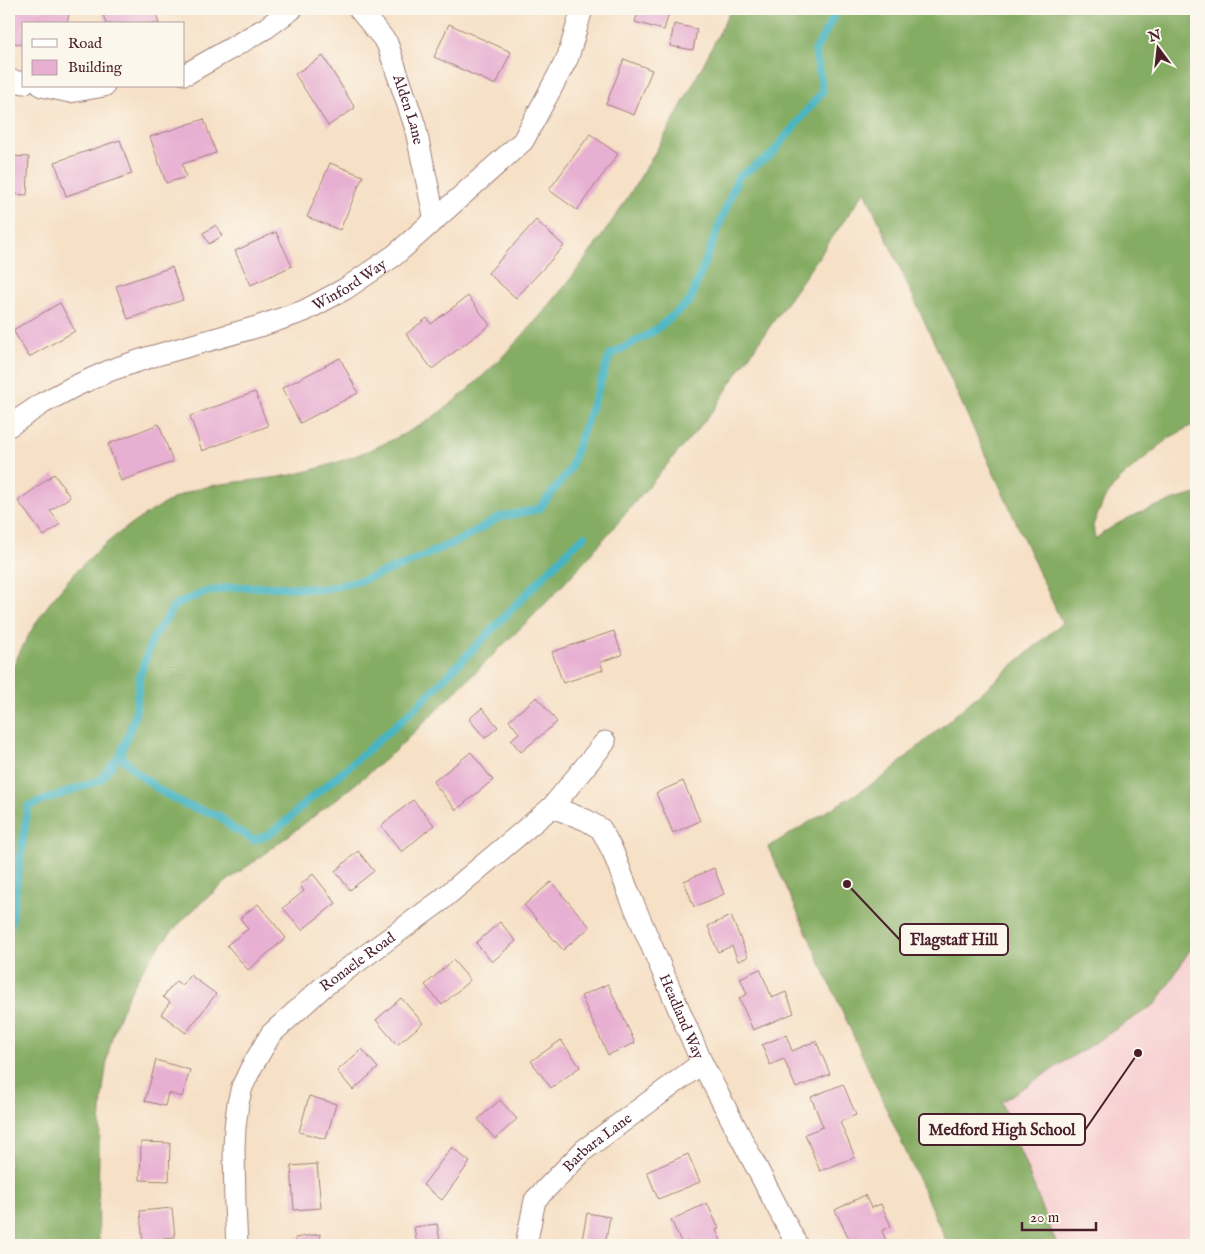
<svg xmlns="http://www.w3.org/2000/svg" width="1205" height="1254" viewBox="0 0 1205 1254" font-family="'IM FELL English',serif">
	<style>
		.built { fill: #f7cfd1 }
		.forest { fill: #84ac62; stroke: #676646 }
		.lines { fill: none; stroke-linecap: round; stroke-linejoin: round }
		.stream { stroke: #48b5c2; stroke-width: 8 }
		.building { fill: #e7afd2 }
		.minor-casing { stroke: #a08078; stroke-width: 23 }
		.minor { stroke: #fff; stroke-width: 21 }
		.labels { text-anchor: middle; stroke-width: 4; stroke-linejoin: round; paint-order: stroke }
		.street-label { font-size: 15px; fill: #4a1f2b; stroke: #fbf7ec }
		.leader { fill: none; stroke: #4a1f2b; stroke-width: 2 }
		.callout-dot { fill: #4a1f2b; stroke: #fbf7ec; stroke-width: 2 }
		.callout { fill: #fbf7ec; stroke: #4a1f2b; stroke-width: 2 }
		.callout-label { font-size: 16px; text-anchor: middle; font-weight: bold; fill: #4a1f2b }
	</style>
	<rect width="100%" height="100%" fill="#fbf7ec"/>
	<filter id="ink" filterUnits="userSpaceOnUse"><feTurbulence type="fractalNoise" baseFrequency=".02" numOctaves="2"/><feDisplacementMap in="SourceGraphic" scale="10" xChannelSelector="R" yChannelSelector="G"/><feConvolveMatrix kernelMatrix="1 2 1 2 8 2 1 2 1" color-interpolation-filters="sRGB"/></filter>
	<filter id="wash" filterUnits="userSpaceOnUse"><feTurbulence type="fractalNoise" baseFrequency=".0096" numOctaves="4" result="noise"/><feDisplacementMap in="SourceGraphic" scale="20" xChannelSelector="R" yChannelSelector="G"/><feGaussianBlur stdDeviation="1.12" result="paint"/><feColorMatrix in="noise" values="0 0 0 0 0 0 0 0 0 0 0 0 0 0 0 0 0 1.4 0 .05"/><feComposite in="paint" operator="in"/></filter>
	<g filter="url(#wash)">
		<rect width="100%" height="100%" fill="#f6e0c6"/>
		<!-- built -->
		<path class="built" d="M 1196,940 L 1196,1245 L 1057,1245 L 1001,1102 L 1157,1004 Z"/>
		<!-- forest -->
		<path class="forest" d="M 731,9 L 1196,9 L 1196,423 L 1169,438 L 1121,478 L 1105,498 L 1093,525 L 1095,539 C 1124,516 1161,503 1196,494 L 1196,940 L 1157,1003 L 1001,1102 L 1057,1245 L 948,1245 L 768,847 L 882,778 L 1062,623 L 865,191 L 738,372 L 713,411 L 585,561 L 545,604 L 398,748 C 356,786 308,820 262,856 C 248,866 233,876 220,887 C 171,926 133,971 114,1031 C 107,1053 105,1076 102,1098 C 98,1147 98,1196 99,1245 L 9,1245 L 9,677 C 35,608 89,548 152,511 C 165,503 179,495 194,490 C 225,481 259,481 291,475 C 335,466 393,443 430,419 C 465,395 494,366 522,336 C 611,240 674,125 731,9 Z"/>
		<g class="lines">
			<!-- stream -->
			<g class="stream">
				<path d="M 120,755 L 137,773 L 164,793 L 184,804 L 219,816 L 233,829 L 241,832 L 252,839 L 254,840 L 268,835 L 290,818 L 304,804 L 345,770 L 413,710 L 444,679 L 571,548 L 585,536"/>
				<path d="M 9,930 L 10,928 L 28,806 L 100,780 L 120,755 L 135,716 L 140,675 L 152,640 L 175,605 L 203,593 L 231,587 L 281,587 L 323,589 L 360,581 L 408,563 L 464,538 L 500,517 L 539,509 L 569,471 L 610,355 L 653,332 L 690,301 L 738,177 L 771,155 L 823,91 L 815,51 L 838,9"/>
			</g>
		</g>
		<g id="blocks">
			<!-- building -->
			<g class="building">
				<path d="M 15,9 L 31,9 L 40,11 L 40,9 L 70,9 L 67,24 L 24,24 L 24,45 L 9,42 L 9,37 Z"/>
				<path d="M 113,9 L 155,9 L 159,24 L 106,24 L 102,11 Z"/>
				<path d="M 639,9 L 670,9 L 664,30 L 635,22 Z"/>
				<path d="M 449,24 L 511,52 L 496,85 L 434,57 Z"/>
				<path d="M 674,24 L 697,29 L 693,50 L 670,46 Z"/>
				<path d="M 323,56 L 355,108 L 328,126 L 295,74 Z"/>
				<path d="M 624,59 L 652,70 L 634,115 L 606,104 Z"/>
				<path d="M 204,119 L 216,153 L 182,164 L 186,177 L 166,183 L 150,137 Z"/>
				<path d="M 590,134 L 618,154 L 577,210 L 549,190 Z"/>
				<path d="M 120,140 L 132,174 L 66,196 L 55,162 Z"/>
				<path d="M 9,156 L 29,157 L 27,195 L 9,194 Z"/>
				<path d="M 330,163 L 363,176 L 340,230 L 307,217 Z"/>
				<path d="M 536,220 L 564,246 L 516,298 L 488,273 Z"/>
				<path d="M 216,225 L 222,236 L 209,244 L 203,233 Z"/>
				<path d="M 276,232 L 292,266 L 251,285 L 235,251 Z"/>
				<path d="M 172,267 L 183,300 L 128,319 L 116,286 Z"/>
				<path d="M 468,296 L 490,325 L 432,369 L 406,334 L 427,318 L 431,324 Z"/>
				<path d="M 60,303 L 75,331 L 29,357 L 13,330 Z"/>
				<path d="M 340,358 L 358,393 L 300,423 L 282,388 Z"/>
				<path d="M 255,392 L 268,426 L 202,451 L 190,416 Z"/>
				<path d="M 159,424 L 173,462 L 121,481 L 108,444 Z"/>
				<path d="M 54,474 L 70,497 L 50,511 L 60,524 L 44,536 L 18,501 Z"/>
				<path d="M 614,631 L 622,655 L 600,662 L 603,670 L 563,683 L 552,652 Z"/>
				<path d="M 537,697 L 557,722 L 521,752 L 511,740 L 519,733 L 509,720 Z"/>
				<path d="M 482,708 L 498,727 L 485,738 L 469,719 Z"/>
				<path d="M 471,752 L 493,780 L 456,810 L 433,782 Z"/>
				<path d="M 683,781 L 700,821 L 673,833 L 656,793 Z"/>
				<path d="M 413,800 L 434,825 L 402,852 L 381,826 Z"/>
				<path d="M 358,851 L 374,871 L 350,890 L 335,871 Z"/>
				<path d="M 714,868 L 724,894 L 694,907 L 684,881 Z"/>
				<path d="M 313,874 L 336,903 L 302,930 L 283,908 L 304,891 L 300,885 Z"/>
				<path d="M 551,882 L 590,927 L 563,950 L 524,905 Z"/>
				<path d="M 258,904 L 286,938 L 248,970 L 227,945 L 248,929 L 240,918 Z"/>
				<path d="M 731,916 L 748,957 L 738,961 L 732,946 L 718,952 L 708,926 Z"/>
				<path d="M 500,922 L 516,941 L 492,962 L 476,943 Z"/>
				<path d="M 453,960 L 470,980 L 442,1005 L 425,985 Z"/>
				<path d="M 760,969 L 772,998 L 786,992 L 794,1013 L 753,1030 L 739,998 L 747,994 L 740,978 Z"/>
				<path d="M 190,975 L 216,994 L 186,1033 L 161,1014 L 170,1002 L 163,997 L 176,981 L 182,986 Z"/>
				<path d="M 608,984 L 635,1043 L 608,1055 L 581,996 Z"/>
				<path d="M 401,998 L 423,1023 L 397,1045 L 376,1020 Z"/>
				<path d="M 786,1035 L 792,1051 L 816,1041 L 830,1074 L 796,1088 L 784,1059 L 770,1065 L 762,1045 Z"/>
				<path d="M 561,1040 L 580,1067 L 551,1088 L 531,1061 Z"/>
				<path d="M 362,1049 L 378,1068 L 353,1090 L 337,1071 Z"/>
				<path d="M 156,1060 L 190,1070 L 182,1097 L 168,1093 L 165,1106 L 145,1101 Z"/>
				<path d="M 843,1084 L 856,1115 L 840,1122 L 855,1157 L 820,1171 L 805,1134 L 823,1127 L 811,1097 Z"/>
				<path d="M 309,1096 L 336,1104 L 326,1139 L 299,1132 Z"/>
				<path d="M 500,1100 L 517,1119 L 495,1139 L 478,1119 Z"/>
				<path d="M 141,1142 L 170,1143 L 169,1181 L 140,1180 Z"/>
				<path d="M 452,1147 L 470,1162 L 442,1200 L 423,1185 Z"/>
				<path d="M 688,1154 L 700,1182 L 658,1199 L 647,1172 Z"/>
				<path d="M 317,1164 L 321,1208 L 294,1210 L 291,1166 Z"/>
				<path d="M 865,1195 L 871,1208 L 881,1204 L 891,1226 L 882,1231 L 888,1245 L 852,1245 L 835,1210 Z"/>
				<path d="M 707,1203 L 719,1229 L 716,1230 L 723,1245 L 690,1245 L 687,1241 L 682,1244 L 671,1220 Z"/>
				<path d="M 172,1208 L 175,1237 L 163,1238 L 163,1245 L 143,1245 L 140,1211 Z"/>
				<path d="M 587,1213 L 610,1217 L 605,1245 L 581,1245 Z"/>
				<path d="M 437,1224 L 440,1241 L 447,1240 L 448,1245 L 417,1245 L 414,1227 Z"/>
				<path d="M 320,1234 L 321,1245 L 297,1245 L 295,1238 Z"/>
			</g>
		</g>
	</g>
	<g filter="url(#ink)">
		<use href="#blocks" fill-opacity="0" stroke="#a08078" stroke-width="1"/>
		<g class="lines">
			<!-- minor casing -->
			<g class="minor-casing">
				<g id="minor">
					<path id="s1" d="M 359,9 L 387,43 L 415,126 L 435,220"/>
					<path d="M 184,74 L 188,73 L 266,28 L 292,9"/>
					<path d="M 9,80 L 24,83"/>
					<path d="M 42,86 L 70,92 L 104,86"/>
					<path id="s2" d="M 9,426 L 43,403 L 73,387 L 111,370 L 150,357 L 260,326 L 304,311 L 345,289 L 395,255 L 523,141 L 568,57 L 582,9"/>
					<path id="s3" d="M 552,807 L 586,820 L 601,829 L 613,852 L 630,896 L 702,1063 L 797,1245"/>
					<path id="s4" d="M 237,1245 L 235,1206 L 234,1148 L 235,1127 L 238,1103 L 242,1087 L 251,1068 L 271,1034 L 324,986 L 439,902 L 552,807 L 605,742"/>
					<path id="s5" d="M 526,1245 L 535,1200 L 584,1150 L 702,1063"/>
				</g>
			</g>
			<!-- minor -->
			<use href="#minor" class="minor"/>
		</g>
	</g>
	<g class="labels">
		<!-- street labels -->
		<g class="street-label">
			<text dy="5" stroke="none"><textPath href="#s1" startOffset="114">Alden Lane</textPath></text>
			<text dy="5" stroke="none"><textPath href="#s2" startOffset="371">Winford Way</textPath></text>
			<text dy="5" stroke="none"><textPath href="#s4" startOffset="332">Ronaele Road</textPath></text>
			<text dy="5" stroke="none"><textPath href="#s3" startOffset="258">Headland Way</textPath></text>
			<text dy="5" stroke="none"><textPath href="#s5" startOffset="131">Barbara Lane</textPath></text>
		</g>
	</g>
	<!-- callouts -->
	<path class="leader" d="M847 884L900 940M1138 1053L1085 1130"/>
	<g class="callout-dot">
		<circle cx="847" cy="884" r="5"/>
		<circle cx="1138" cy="1053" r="5"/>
	</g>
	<g class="callout">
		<rect x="900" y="924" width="108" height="31" rx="5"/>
		<rect x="919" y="1114" width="166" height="31" rx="5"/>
	</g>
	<g class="callout-label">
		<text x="954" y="945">Flagstaff Hill</text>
		<text x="1002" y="1135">Medford High School</text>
	</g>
	<!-- margin -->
	<rect width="1205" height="1254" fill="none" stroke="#fbf7ec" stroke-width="30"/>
	<!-- legend -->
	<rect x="22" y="22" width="162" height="65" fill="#fbf7ec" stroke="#b4a19f"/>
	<rect x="32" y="39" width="25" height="8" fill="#ffffff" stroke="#b4a19f"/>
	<text x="68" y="48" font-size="15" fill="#4a1f2b">Road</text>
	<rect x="32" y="60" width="25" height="15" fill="#e7afd2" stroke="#b4a19f"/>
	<text x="68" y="72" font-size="15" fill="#4a1f2b">Building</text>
	<!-- north arrow -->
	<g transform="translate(1158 48) rotate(345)" stroke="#fbf7ec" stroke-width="4" paint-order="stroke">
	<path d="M0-4L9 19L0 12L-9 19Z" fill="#4a1f2b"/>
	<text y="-8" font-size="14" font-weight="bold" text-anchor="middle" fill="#4a1f2b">N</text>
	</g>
	<!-- scale -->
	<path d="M1022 1222v8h74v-8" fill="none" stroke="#4a1f2b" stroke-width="2.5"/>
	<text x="1030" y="1222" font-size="15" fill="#4a1f2b" stroke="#fbf7ec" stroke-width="4" paint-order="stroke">20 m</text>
</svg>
